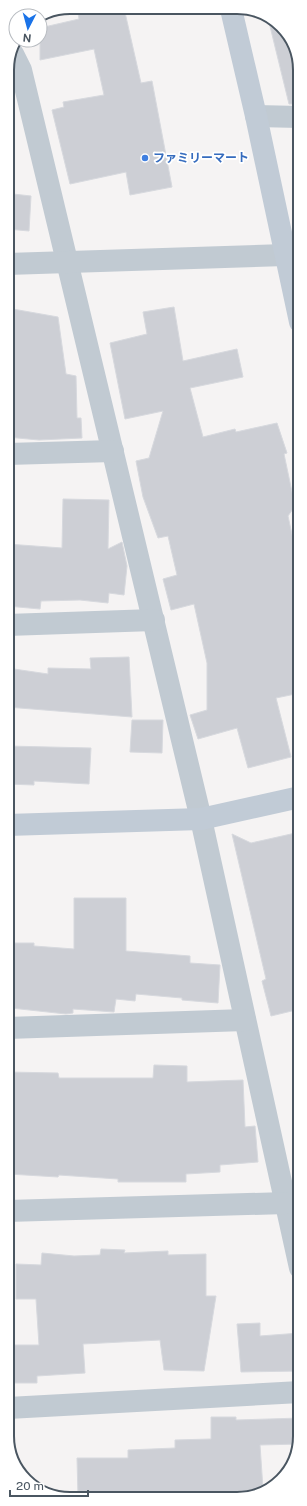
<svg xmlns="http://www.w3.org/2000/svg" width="307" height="1506" viewBox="0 0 307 1506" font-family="'Public Sans','Noto Sans JP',sans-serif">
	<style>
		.building { fill: #cdcfd5; stroke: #d7d9de }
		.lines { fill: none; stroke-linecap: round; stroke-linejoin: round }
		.street { stroke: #c1cad2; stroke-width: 22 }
		.secondary { stroke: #c1cbd6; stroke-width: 22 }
		.shop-dot { fill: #3f7fe0; stroke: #fff; stroke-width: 1.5 }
		.labels { text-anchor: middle; stroke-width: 3.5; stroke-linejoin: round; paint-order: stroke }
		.shop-label { font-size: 12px; font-weight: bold; fill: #366cbe; stroke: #fff; text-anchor: start }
		.rim { fill: none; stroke: #4a5661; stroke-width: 2 }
	</style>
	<rect width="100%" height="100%" fill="#f5f3f3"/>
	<!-- building -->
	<g class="building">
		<path d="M 77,7 L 124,8 L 141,83 L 152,81 L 172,187 L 130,195 L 126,172 L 70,184 L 52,110 L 64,107 L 63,102 L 104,95 L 94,49 L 40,60 L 40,28 L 79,19 Z"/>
		<path d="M 268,18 L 285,29 L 299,62 L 300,104 L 289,104 Z"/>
		<path d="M 13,194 L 31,196 L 29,231 L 7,229 L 7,200 L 11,200 Z"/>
		<path d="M 174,307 L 183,361 L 237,349 L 243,377 L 190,388 L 203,437 L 235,429 L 236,432 L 277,423 L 287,453 L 284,454 L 295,506 L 288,516 L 300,571 L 300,693 L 276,698 L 291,757 L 248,768 L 237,728 L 198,739 L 190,715 L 207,710 L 207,663 L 194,604 L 171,610 L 163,579 L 177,575 L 168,536 L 158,538 L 143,497 L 136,461 L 149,458 L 163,411 L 125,419 L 110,343 L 147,334 L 143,312 Z"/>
		<path d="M 7,308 L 58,317 L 66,374 L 76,376 L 77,418 L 81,418 L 82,438 L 39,440 L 7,437 Z"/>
		<path d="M 63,499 L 109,500 L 108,549 L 122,542 L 127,566 L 124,595 L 109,593 L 108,603 L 80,600 L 41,601 L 40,609 L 7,606 L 7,544 L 62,548 Z"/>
		<path d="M 129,657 L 132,717 L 7,707 L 7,668 L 48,674 L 48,668 L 91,669 L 90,658 Z"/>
		<path d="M 132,720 L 163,720 L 162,753 L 130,752 Z"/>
		<path d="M 7,746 L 91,748 L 89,784 L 34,781 L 34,785 L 7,784 Z"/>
		<path d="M 300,832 L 300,1009 L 271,1016 L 262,981 L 266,979 L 232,834 L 251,843 Z"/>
		<path d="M 74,898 L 126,898 L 126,951 L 190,956 L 190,963 L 220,965 L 218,1003 L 182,1000 L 182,998 L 136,994 L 135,1001 L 116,999 L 114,1012 L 73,1009 L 73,1013 L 66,1014 L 11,1008 L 13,973 L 7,973 L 7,943 L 34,943 L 34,946 L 74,949 Z"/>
		<path d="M 154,1065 L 187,1066 L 187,1082 L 243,1080 L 245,1127 L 255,1126 L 258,1162 L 220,1165 L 220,1172 L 186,1174 L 186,1182 L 118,1182 L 118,1179 L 59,1175 L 58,1177 L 9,1174 L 10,1114 L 7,1114 L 7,1072 L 58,1073 L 59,1078 L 153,1078 Z"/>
		<path d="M 101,1249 L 125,1250 L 124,1253 L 168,1251 L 168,1255 L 206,1254 L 206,1296 L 216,1296 L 204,1371 L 164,1370 L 160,1340 L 83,1344 L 85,1373 L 37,1376 L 37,1383 L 7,1383 L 7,1345 L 39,1345 L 36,1299 L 16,1299 L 16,1264 L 41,1265 L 42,1253 L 74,1256 L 100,1255 Z"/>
		<path d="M 260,1323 L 260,1336 L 300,1333 L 300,1371 L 241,1372 L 237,1324 Z"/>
		<path d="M 211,1417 L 236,1417 L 236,1420 L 300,1418 L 300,1440 L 298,1444 L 260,1445 L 263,1489 L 256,1493 L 217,1495 L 217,1492 L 171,1493 L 171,1496 L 129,1498 L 129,1495 L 78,1496 L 77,1458 L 128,1458 L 128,1450 L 175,1448 L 175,1440 L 211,1439 Z"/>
	</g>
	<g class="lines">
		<!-- street -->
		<g class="street">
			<path d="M 13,54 L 21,70 L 201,819 L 300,1268"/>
			<path d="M 256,116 L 300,117"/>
			<path d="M 7,264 L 285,255"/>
			<path d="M 7,454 L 113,451"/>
			<path d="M 7,625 L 154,620"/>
			<path d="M 7,1028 L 245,1020"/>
			<path d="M 7,1211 L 286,1203"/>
			<path d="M 8,1408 L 300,1392"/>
		</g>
		<!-- secondary -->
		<g class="secondary">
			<path d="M 231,9 L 256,116 L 300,322"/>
			<path d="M 7,825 L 201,819 L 300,797"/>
		</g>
	</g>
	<!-- markers -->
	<circle class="shop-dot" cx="145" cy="158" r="4"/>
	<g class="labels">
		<!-- shop labels -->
		<g class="shop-label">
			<text x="153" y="162">ファミリーマート</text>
		</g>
	</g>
	<!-- crop -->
	<path d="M0 0H307V1506H0ZM70 14H237A56 56 0 0 1 293 70V1436A56 56 0 0 1 237 1492H70A56 56 0 0 1 14 1436V70A56 56 0 0 1 70 14Z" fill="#fff" fill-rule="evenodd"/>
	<path class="rim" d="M70 14H237A56 56 0 0 1 293 70V1436A56 56 0 0 1 237 1492H70A56 56 0 0 1 14 1436V70A56 56 0 0 1 70 14Z"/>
	<!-- north arrow -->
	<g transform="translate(28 28) rotate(186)"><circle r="19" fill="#ffffff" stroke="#b7bbc0"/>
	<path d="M0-3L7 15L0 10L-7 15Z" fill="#1a73e8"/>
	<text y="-6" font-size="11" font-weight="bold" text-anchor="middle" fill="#4a5661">N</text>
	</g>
	<!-- scale -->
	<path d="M10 1490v6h78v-6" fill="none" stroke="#4a5661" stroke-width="2"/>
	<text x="16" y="1490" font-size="12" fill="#4a5661" stroke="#ffffff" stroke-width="3" paint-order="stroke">20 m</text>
</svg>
